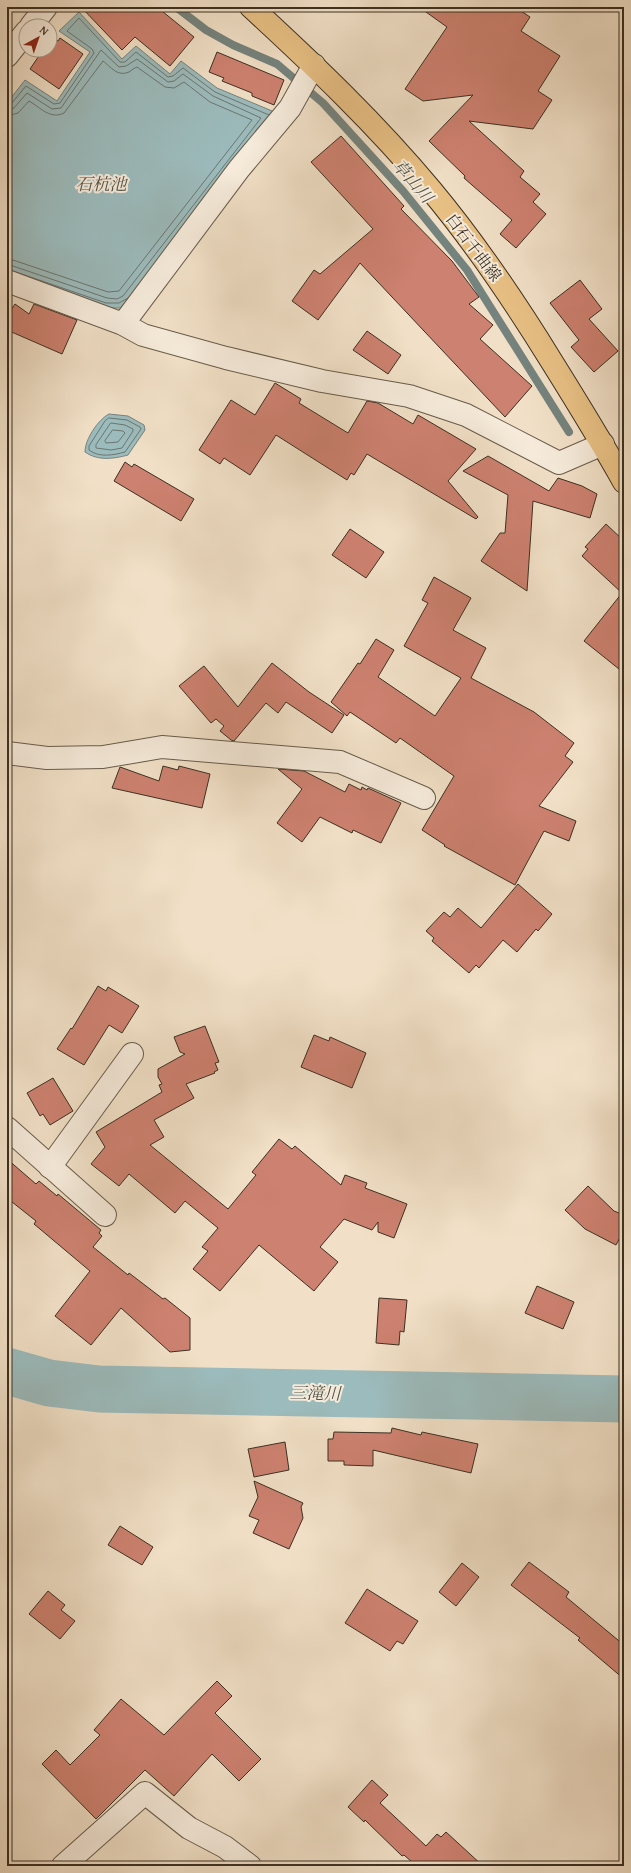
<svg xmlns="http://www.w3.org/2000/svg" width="631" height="1873" viewBox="0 0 631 1873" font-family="'Gentium Book Plus','Noto Serif JP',serif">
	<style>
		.water { fill: #9cbbbc; stroke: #75837e }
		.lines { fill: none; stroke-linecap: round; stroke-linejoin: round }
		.shore { stroke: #6c766f; stroke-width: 1 }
		.stream { stroke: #75837e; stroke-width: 8 }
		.river { stroke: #9cbbbc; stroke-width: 47 }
		.building { fill: #cd8170; stroke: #3b3022 }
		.minor-casing { stroke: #685c4b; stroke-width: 24 }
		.major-casing { stroke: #3b3022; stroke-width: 24 }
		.minor { stroke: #f6ebdb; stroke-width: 22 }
		.major { stroke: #e8c084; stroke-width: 22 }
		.labels { text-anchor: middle; stroke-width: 4; stroke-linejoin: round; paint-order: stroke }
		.street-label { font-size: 16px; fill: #3b3022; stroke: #f6ebdb }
		.water-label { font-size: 17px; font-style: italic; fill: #535348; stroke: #f6ebdb }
	</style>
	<rect width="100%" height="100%" fill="#f1e0c7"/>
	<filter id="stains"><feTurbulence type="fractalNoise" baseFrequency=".005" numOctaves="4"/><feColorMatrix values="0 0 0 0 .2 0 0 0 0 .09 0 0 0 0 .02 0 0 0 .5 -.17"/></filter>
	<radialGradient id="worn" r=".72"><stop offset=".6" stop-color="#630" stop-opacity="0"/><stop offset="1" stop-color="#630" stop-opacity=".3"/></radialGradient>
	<!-- water -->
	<g class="water">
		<path d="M 79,12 L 122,59 L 136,46 L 170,74 L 181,61 L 217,88 L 277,113 L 129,302 L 120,308 L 106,308 L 7,272 L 7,103 L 25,80 L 57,101 L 90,52 L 59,31 Z"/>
		<path d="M 109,414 L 128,416 L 144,425 L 145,430 L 128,455 C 113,459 98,461 85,452 C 85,439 98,420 109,414 Z"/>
	</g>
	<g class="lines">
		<!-- shore -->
		<g class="shore">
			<path d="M 7,105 L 11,104 L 26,86 L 54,104 L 60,103 L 94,53 L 92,49 L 67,31 L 79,18 L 120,62 L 125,62 L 136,52 L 168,77 L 173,76 L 183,68 L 215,92 L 269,115"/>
			<path d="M 7,110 L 14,108 L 27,93 L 52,109 L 61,108 L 101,50 L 119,67 L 126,66 L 137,59 L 168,82 L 174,81 L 183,74 L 213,96 L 261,118 L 123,296 L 117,299 L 107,298 L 7,264"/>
			<path d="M 7,116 L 18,113 L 29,101 C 40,107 50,120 64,113 L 103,61 C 111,67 117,77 129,72 C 132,70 134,68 137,67 L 165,87 L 174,88 L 184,82 L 210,102 L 252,120 L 119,291 L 108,292 L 7,258"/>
			<path d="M 7,269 L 106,303 L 119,303 L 128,298"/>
			<path d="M 109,418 L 127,420 L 140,427 L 141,429 L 125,452 C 114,455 99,458 89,450 L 89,446 L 105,421 Z"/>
			<path d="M 111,423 L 125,425 L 133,429 L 133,431 L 122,448 L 111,450 L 96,448 L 96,445 Z"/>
			<path d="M 113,430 L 123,431 L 125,433 L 118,442 L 106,443 L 105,441 Z"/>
		</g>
		<!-- stream -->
		<path class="stream" d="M 176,7 L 206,30 L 233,45 L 277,64 L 323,103 L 403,191 L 467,270 L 569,432"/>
		<!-- river -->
		<path class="river" d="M 7,1371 L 49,1383 L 99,1389 L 624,1399"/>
	</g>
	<!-- building -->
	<g class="building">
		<path d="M 81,7 L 157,7 L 194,37 L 170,66 L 135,37 L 122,50 Z"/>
		<path d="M 419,7 L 515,7 L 530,17 L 521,31 L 560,56 L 538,91 L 552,100 L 533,129 L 469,121 L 524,171 L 520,177 L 540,194 L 533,202 L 546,214 L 516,248 L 500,234 L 512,220 L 464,178 L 465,176 L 429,141 L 473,95 L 423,101 L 405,89 L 447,27 Z"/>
		<path d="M 51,37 L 58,41 L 60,38 L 83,54 L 59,89 L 30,69 L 43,50 L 50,50 Z"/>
		<path d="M 217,52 L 284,80 L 274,105 L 252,96 L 252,93 L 222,81 L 224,78 L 209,72 Z"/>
		<path d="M 341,136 L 404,206 L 401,209 L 452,261 L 479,297 L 469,304 L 493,325 L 480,339 L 532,386 L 505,417 L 360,263 L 318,320 L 292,301 L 314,270 L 320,274 L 373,229 L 311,162 Z"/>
		<path d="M 580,280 L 602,309 L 589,319 L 618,351 L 594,372 L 571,347 L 579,340 L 550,303 Z"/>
		<path d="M 15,304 L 29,314 L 34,304 L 77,320 L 62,354 L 7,330 L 7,316 Z"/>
		<path d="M 367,331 L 401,355 L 388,374 L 353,350 Z"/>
		<path d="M 275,383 L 301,399 L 299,403 L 348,433 L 367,401 L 378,403 L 413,424 L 418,415 L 476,449 L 448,481 L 478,517 L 476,519 L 367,454 L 354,475 L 351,473 L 347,480 L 276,435 L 250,475 L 224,458 L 220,464 L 199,450 L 231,400 L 255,415 Z"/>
		<path d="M 488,456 L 549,491 L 558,478 L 582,486 L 597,494 L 590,518 L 533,501 L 527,591 L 481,561 L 500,533 L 505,533 L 508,495 L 463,471 Z"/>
		<path d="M 125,462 L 132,467 L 134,464 L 194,499 L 181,521 L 114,481 Z"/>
		<path d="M 606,524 L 624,541 L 624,673 L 584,641 L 622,593 L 582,556 L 588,549 L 585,547 Z"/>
		<path d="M 350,529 L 384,552 L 366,578 L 332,555 Z"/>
		<path d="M 434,577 L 471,598 L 453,630 L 486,648 L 471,678 L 534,712 L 574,743 L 565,756 L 573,762 L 539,806 L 576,821 L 569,841 L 544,831 L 515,885 L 444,846 L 445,845 L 422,830 L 454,776 L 400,738 L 396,743 L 350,712 L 347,716 L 331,702 L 358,663 L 360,664 L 376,639 L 394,650 L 378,677 L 435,716 L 461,678 L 404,646 L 428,603 L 422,600 Z"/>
		<path d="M 272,663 L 309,692 L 344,715 L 332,733 L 286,702 L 278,713 L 266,703 L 234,741 L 231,740 L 220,731 L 224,726 L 216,719 L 211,723 L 179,686 L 204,666 L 238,707 Z"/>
		<path d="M 163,766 L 178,770 L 179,766 L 210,774 L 202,808 L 112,788 L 120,767 L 159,781 Z"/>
		<path d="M 278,769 L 304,771 L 345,792 L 349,784 L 361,790 L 362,787 L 367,790 L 368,788 L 401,803 L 381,843 L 353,830 L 352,833 L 320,817 L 302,842 L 277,823 L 302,789 Z"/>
		<path d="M 518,884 L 552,914 L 538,931 L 536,929 L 517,952 L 503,940 L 479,968 L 476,965 L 469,973 L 432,941 L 434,938 L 426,931 L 444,912 L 450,917 L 458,908 L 481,928 Z"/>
		<path d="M 98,986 L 106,991 L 108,987 L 139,1006 L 122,1033 L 109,1025 L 84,1065 L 57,1049 L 71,1028 L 72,1029 Z"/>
		<path d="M 205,1026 L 219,1062 L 215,1063 L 218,1070 L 214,1072 L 215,1073 L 186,1084 L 194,1098 L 154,1120 L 164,1137 L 150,1145 L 228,1209 L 256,1175 L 252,1172 L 279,1139 L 292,1149 L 295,1146 L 341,1185 L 345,1175 L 367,1183 L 365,1188 L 407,1204 L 394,1238 L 378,1232 L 378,1222 L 372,1230 L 344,1219 L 320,1247 L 338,1262 L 314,1291 L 259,1245 L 220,1291 L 193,1269 L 208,1251 L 202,1247 L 218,1228 L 185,1201 L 175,1213 L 129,1174 L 119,1186 L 91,1164 L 105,1147 L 96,1132 L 162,1092 L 159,1085 L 162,1084 L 158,1077 L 158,1069 L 185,1054 L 180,1052 L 174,1037 Z"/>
		<path d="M 314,1035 L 329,1041 L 330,1037 L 366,1053 L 352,1088 L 301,1067 Z"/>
		<path d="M 53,1078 L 73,1111 L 50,1125 L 43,1114 L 40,1116 L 27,1093 Z"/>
		<path d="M 7,1159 L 36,1184 L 39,1181 L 57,1196 L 58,1194 L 101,1230 L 99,1233 L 102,1236 L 93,1247 L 128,1275 L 129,1273 L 163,1299 L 165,1298 L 190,1318 L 190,1350 L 170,1352 L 121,1308 L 91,1345 L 55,1316 L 90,1271 L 34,1224 L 36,1221 L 7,1198 Z"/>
		<path d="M 588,1186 L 614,1211 L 624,1215 L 624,1230 L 616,1245 L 585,1229 L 565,1210 Z"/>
		<path d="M 537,1286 L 574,1302 L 563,1329 L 525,1313 Z"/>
		<path d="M 379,1298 L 407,1300 L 404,1332 L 400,1331 L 399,1345 L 376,1343 Z"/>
		<path d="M 392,1428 L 421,1435 L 422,1432 L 478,1444 L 471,1473 L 373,1450 L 373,1466 L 344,1465 L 344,1461 L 328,1461 L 328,1439 L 333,1439 L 334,1432 L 391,1433 Z"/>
		<path d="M 285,1442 L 289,1470 L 254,1477 L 248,1449 Z"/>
		<path d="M 254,1481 L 303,1503 L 301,1507 L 303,1518 L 289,1549 L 253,1533 L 259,1520 L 249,1516 L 258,1497 Z"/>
		<path d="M 120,1526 L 153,1547 L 142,1565 L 108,1545 Z"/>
		<path d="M 529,1562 L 569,1592 L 566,1597 L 624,1645 L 624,1679 L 578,1640 L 580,1638 L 511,1585 Z"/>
		<path d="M 462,1563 L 479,1577 L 456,1606 L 439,1592 Z"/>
		<path d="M 367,1589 L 418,1621 L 403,1644 L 397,1641 L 390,1651 L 345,1623 Z"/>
		<path d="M 48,1591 L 65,1605 L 61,1610 L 75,1621 L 60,1639 L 29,1614 Z"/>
		<path d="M 217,1681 L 232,1696 L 215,1713 L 261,1759 L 239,1781 L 212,1754 L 174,1796 L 145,1770 L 96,1819 L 42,1764 L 56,1750 L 70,1765 L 100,1735 L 94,1730 L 121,1699 L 164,1735 Z"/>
		<path d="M 372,1780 L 388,1795 L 380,1803 L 426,1846 L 437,1834 L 441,1837 L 446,1832 L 483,1866 L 408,1866 L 412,1862 L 404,1855 L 402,1856 L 365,1820 L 364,1822 L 348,1807 Z"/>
	</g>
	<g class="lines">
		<!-- minor casing -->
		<g class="minor-casing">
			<g id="minor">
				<path d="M 31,26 L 46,7"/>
				<path d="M 7,56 L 26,32"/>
				<path d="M 7,281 L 123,324 L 143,335 L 226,358 L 322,381 L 409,396 L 466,415 L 559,463 L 603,444"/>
				<path d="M 123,324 L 239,169 L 290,108 L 314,65"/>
				<path d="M 7,753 L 47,758 L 103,757 L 162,747 L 340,762 L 424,798"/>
				<path d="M 7,1128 L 105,1215"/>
				<path d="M 50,1167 L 132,1054"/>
				<path d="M 63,1866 L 145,1793 L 189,1828 L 225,1847 L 250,1866"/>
			</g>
		</g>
		<!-- major casing -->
		<g class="major-casing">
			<path id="major" d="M 251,7 C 314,65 376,124 431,190 C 476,244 515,302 552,362 C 577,402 601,441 624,482"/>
		</g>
		<!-- minor -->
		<use href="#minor" class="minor"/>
		<!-- major -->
		<use href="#major" class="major"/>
	</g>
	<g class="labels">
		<!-- street labels -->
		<g class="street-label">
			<text transform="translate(474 247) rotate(53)" y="6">白石千曲線</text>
		</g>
		<!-- water labels -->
		<g class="water-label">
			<text transform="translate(413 181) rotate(49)" y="6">草山川</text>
			<text x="101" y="190">石杭池</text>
			<text transform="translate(315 1393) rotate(1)" y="6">三滝川</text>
		</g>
	</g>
	<!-- margin -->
	<rect width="631" height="1873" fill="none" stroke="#f1e0c7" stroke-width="24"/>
	<rect x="8" y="8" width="615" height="1857" fill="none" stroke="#3b3022" stroke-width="2"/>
	<rect x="12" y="12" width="607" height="1849" fill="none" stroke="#3b3022"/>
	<!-- north arrow -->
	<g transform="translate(38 38) rotate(40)"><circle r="19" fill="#f6ebdb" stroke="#aba091"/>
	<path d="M0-3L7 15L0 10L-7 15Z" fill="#8f2418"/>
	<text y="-6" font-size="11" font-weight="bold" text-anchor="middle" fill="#3b3022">N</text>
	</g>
	<rect width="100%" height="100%" filter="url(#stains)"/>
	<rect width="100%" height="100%" fill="url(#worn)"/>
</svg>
